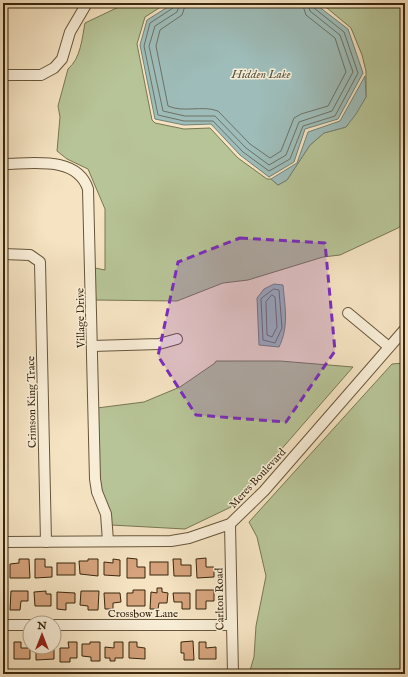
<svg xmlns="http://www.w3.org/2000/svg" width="408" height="677" viewBox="0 0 408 677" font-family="'IM FELL English',serif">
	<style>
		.green { fill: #b7c497; stroke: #787652 }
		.water { fill: #9ebdba; stroke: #768175 }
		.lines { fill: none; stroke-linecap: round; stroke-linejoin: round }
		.shore { stroke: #6c7264; stroke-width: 1 }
		.building { fill: #d6a37c; stroke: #39270d }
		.minor-casing { stroke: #68563a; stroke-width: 12 }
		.minor { stroke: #f8edd7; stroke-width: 10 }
		.marked { fill: #7b2cbf; fill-opacity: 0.2; stroke: #7b2cbf; stroke-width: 3; stroke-dasharray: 8 5; stroke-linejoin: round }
		.labels { text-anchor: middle; stroke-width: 3; stroke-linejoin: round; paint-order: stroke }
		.street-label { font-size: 11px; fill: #39270d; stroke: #f8edd7 }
		.water-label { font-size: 12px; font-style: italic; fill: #575441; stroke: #f8edd7 }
	</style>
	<rect width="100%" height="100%" fill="#f5e3c2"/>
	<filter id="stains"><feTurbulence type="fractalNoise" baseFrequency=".005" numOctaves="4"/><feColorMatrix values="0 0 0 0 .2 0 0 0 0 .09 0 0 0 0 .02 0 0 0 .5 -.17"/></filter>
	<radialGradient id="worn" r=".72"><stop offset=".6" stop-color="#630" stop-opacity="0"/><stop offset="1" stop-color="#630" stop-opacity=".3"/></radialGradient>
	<!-- green -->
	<g class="green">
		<path d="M 127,3 L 167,3 L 145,17 L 137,44 L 152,120 L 155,123 L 184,129 L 210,128 L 238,158 L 267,179 L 271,179 L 278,185 L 287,180 L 310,145 L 324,133 L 346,127 L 366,97 L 366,71 L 362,55 L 351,28 L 321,3 L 405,3 L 405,222 L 398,228 L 340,255 L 323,257 L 248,280 L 223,283 L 177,301 L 95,300 L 95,268 L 105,270 L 105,209 L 88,169 L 67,159 L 57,151 L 60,117 L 58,106 L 68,69 C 81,58 82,38 85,23 Z"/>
		<path d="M 216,361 L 280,361 L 353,367 L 231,507 L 185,529 L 111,525 L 100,486 L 97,408 L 144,402 L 180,387 L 215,363 Z"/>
		<path d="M 405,363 L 405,674 L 249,674 L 254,657 L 256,626 L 266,576 L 257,537 L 249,522 L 392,364 Z"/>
	</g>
	<!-- water -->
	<g class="water">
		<path d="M 174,3 L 314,3 L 348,29 L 363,73 L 338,119 L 305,129 L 294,162 L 269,177 L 240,155 L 211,124 L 184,125 L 155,119 L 140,45 L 147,20 Z"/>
		<path d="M 365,76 L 366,97 L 356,114 L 346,127 L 324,133 L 310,145 L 287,180 L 278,185 L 271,179 L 297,163 L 308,132 L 340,121 Z"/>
		<path d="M 274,284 L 283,285 C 285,307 289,327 279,347 L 259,345 L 257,298 L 264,289 Z"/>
	</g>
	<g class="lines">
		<!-- shore -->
		<g class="shore">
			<path d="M 175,3 L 173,8 L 150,23 L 144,46 L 158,115 L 184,121 L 213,121 L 243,152 L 269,171 L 290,159 L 303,126 L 335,116 L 358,73 L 344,32 L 314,8 L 313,3"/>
			<path d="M 180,3 L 177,12 L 155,26 L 149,46 L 163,111 L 185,116 L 215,116 L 246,148 L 269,165 L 286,155 L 299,122 L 332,111 L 353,72 L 340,35 L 310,11 L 308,3"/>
			<path d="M 186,3 L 182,15 L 160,30 L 156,46 L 168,106 C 184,113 202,105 218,111 L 250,144 L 270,158 L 281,151 L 294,118 L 301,114 L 328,106 L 346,72 L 335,38 L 306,15 L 302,3"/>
			<path d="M 274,289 L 279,290 L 282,328 L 275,343 L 263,340 L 261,299 Z"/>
			<path d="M 272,295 L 275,297 L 277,327 L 272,337 L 267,335 L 266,302 Z"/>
		</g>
	</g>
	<!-- building -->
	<g class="building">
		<path d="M 127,558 L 137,559 L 137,567 L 145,567 L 145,578 L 127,578 Z"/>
		<path d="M 206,558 L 206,567 L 214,567 L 214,577 L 197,578 L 196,559 Z"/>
		<path d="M 19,559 L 29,559 L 30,578 L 10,578 L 10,564 L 19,563 Z"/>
		<path d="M 35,559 L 45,559 L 45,567 L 52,567 L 52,577 L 35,578 Z"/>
		<path d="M 88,559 L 98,559 L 98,576 L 80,574 L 79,561 L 88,561 Z"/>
		<path d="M 113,559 L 120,560 L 120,576 L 104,575 L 104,562 L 113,563 Z"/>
		<path d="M 173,559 L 181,559 L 181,565 L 191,565 L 191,576 L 174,576 Z"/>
		<rect x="150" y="562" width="18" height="13"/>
		<rect x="57" y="563" width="18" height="12"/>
		<path d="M 157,588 L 162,588 L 162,592 L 168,593 L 167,603 L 159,603 L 158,609 L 150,609 L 151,592 L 157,593 Z"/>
		<path d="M 133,590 L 145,590 L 145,606 L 127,606 L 127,593 L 133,593 Z"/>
		<path d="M 196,590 L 214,590 L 214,601 L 206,601 L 206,609 L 196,609 Z"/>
		<path d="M 11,591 L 28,591 L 28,601 L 21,601 L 20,610 L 10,610 Z"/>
		<path d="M 46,591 L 46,594 L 51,594 L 51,606 L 35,606 L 34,592 Z"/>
		<path d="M 81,591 L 99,591 L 98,610 L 88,610 L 88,606 L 80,605 Z"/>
		<path d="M 57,592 L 75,593 L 75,603 L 66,603 L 66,610 L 57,609 Z"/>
		<path d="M 104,593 L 120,593 L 121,602 L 113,603 L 113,609 L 105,609 Z"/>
		<path d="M 173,593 L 190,593 L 190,609 L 182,609 L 182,602 L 174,602 Z"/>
		<path d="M 193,641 L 194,660 L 184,660 L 184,653 L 181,653 L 181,642 Z"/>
		<rect x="3" y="642" width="4" height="16"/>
		<path d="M 14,642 L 21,642 L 21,648 L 30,648 L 30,659 L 14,659 Z"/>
		<path d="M 68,642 L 77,642 L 77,658 L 70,658 L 70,662 L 60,662 L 60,648 L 69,648 Z"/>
		<path d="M 90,642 L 100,642 L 100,661 L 91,661 L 91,657 L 82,656 L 82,644 L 90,644 Z"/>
		<path d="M 114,642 L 123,642 L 123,658 L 115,658 L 115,661 L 110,661 L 110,658 L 105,658 L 105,647 L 114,648 Z"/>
		<path d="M 129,642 L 137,642 L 137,647 L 145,648 L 145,659 L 129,658 Z"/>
		<path d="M 199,642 L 206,642 L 206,648 L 216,647 L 216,659 L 199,659 Z"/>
		<path d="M 36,647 L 54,647 L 54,659 L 36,660 Z"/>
		<rect x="197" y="670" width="12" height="4"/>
	</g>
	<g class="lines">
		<!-- minor casing -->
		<g class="minor-casing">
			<g id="minor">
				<path d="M 3,75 L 41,75 L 54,68 L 62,59 L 70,32 L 87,3"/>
				<path d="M 3,164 C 31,164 77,155 88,189 L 95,479 L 97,492 L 106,514 L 108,541"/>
				<path d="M 3,254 L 30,255 L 40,262 L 46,542"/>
				<path d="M 348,313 L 389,347"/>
				<path d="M 92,346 L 159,344 L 177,339"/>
				<path d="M 230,524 L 233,674"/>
				<path d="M 3,542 L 171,541 L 189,538 L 230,524 L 264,491 L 405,329"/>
				<path d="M 3,625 L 30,625"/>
				<path d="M 54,625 L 232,625"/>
			</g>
		</g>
		<!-- minor -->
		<use href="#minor" class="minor"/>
	</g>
	<!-- marked area -->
	<path class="marked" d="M 240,238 L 325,243 L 335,351 L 286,422 L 196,415 L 158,356 L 178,262 Z"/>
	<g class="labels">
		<!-- street labels -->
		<g class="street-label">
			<text transform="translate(80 318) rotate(-91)" y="4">Village Drive</text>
			<text transform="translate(31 402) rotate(-91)" y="4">Crimson King Trace</text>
			<text transform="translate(257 478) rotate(-47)" y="4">Meres Boulevard</text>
			<text transform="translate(219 599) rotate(-91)" y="4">Carlton Road</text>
			<text x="143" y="617">Crossbow Lane</text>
		</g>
		<!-- water labels -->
		<g class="water-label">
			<text x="261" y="78">Hidden Lake</text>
		</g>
	</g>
	<!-- margin -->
	<rect width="408" height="677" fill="none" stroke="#f5e3c2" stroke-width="16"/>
	<rect x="4" y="4" width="400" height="669" fill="none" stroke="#39270d" stroke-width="2"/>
	<rect x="8" y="8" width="392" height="661" fill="none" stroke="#39270d"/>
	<!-- north arrow -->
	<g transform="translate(42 635)"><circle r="19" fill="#f8edd7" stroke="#ac9e86"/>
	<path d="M0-3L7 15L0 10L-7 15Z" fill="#8f2418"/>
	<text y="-6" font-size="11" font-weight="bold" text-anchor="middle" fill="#39270d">N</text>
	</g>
	<rect width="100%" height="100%" filter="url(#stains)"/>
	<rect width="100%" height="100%" fill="url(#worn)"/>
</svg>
